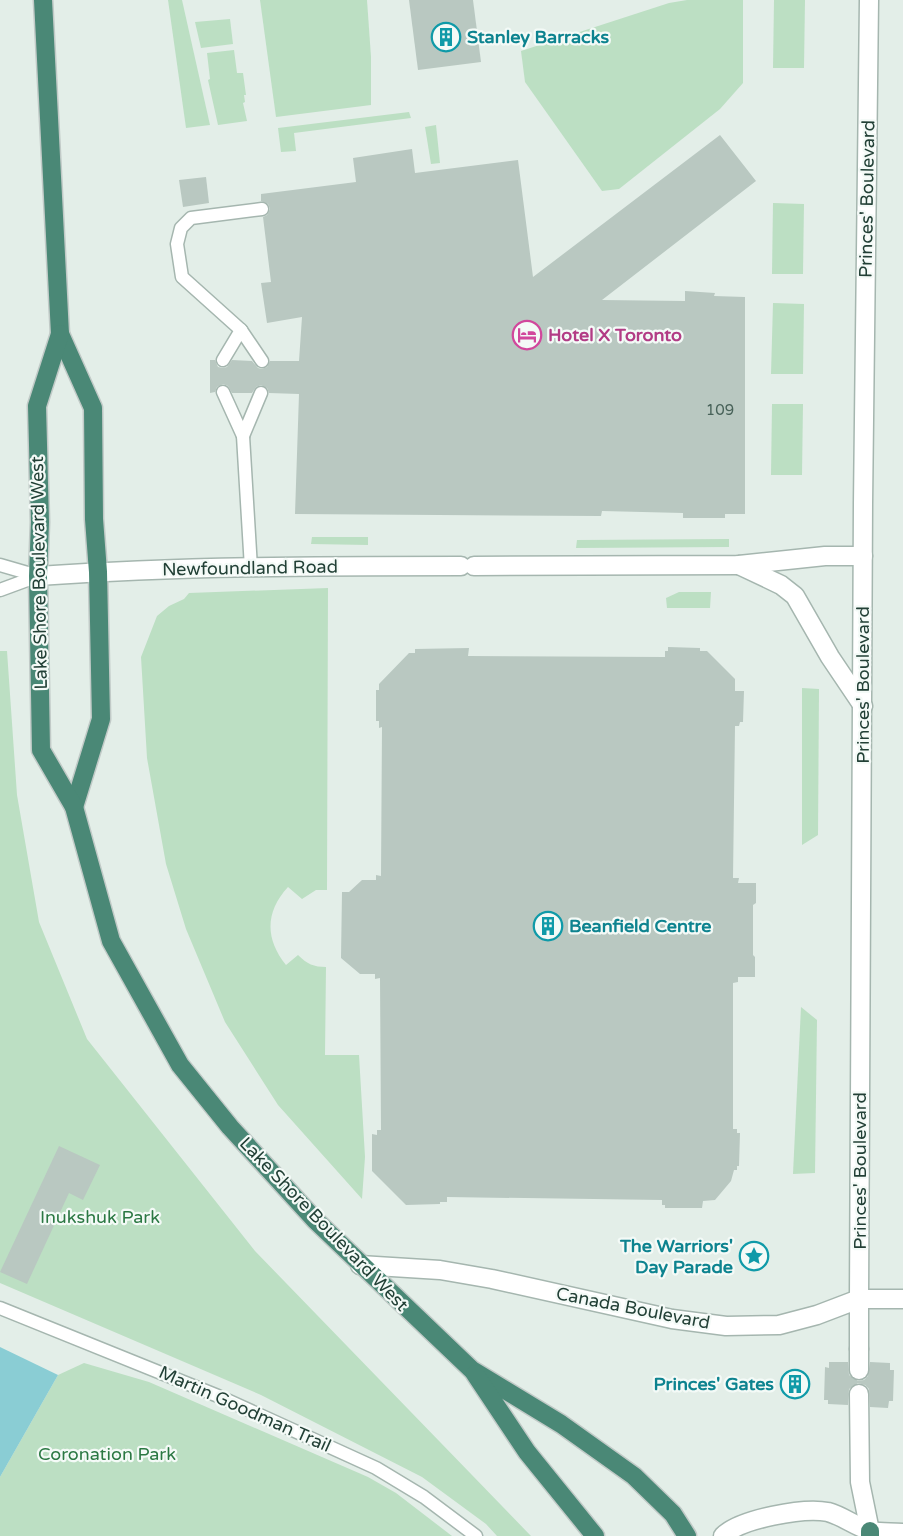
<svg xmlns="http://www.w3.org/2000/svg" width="903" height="1536" viewBox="0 0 903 1536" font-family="'Varela Round',sans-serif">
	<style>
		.green { fill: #bcdfc3 }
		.water { fill: #8acdd4 }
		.building { fill: #b9c8c1 }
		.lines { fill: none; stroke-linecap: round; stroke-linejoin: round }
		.service-casing { stroke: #a5b6af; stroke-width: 15 }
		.pedestrian-casing { stroke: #a5b6af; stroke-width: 21 }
		.minor-casing { stroke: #a5b6af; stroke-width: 21 }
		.tertiary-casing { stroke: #a5b6af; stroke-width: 21 }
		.trunk-casing { stroke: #c1cac7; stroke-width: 21 }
		.service { stroke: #fff; stroke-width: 12 }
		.pedestrian { stroke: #fff; stroke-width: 18 }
		.minor { stroke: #fff; stroke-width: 18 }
		.tertiary { stroke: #fff; stroke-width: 18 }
		.trunk { stroke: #4a8876; stroke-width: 18 }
		.labels { text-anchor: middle; stroke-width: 4.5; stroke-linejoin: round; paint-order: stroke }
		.number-label { font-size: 15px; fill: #486259 }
		.culture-label { font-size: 18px; font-weight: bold; fill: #0d838f; stroke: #f4faf7; text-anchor: start }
		.street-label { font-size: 18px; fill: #224036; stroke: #f4faf7 }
		.hotel-label { font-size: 18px; font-weight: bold; fill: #b23c85; stroke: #f4faf7; text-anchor: start }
		.park-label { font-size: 18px; fill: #2b7843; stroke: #f4faf7 }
	</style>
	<rect width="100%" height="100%" fill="#e3eee8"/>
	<!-- green -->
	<g class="green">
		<path d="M 168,0 L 182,0 L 210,125 L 186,128 Z"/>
		<path d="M 260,0 L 367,0 L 371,57 L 371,105 L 276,117 Z"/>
		<path d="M 687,0 L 743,0 L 743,83 L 720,109 L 619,189 L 602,191 L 525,82 L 521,51 L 669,3 Z"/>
		<path d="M 774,0 L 805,0 L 804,68 L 773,68 Z"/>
		<path d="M 230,19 L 233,44 L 201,48 L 195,22 Z"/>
		<path d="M 234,50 L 237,73 L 243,73 L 246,95 L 244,95 L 245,102 L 243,103 L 247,121 L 218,125 L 208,80 L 210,79 L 207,53 Z"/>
		<path d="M 409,112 L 411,118 L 294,133 L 296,151 L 281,152 L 278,128 Z"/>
		<path d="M 436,125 L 440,163 L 431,164 L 425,127 Z"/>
		<path d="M 773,203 L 804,204 L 803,274 L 772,274 Z"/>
		<path d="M 773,303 L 804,304 L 803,374 L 771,374 Z"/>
		<path d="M 772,404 L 803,404 L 802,475 L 771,475 Z"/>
		<path d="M 312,537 L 368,537 L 368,545 L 311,544 Z"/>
		<path d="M 729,539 L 729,547 L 576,548 L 577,540 Z"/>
		<path d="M 328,588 L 327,890 L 316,890 L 302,899 L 288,887 C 265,912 265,939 286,965 L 298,955 C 307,964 314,967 326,967 L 325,1055 L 359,1055 L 365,1157 L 362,1199 L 278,1105 L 225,1022 L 186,929 L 166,864 L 147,758 L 141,657 L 157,616 L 169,606 L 184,599 L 189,593 Z"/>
		<path d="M 679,592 L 711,592 L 710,608 L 667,608 L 666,598 Z"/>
		<path d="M 0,651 L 7,651 L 17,795 L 39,922 L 87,1039 L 255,1251 L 531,1536 L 497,1536 L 486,1524 L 422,1477 L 261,1395 L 0,1283 Z"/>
		<path d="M 802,688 L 819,689 L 818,835 L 802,845 Z"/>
		<path d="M 801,1007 L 817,1020 L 815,1173 L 793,1174 Z"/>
		<path d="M 84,1363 L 149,1382 L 368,1477 L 396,1493 L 452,1536 L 0,1536 L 0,1477 L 58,1375 Z"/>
	</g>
	<!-- water -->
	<path class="water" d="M 0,1347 L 58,1375 L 0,1477 Z"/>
	<!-- building -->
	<g class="building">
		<path d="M 409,0 L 473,0 L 481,62 L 418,70 Z"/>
		<path d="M 720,135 L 756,181 L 602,300 L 685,301 L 685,291 L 715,293 L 714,296 L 745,297 L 745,514 L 725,514 L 725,518 L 683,518 L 683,513 L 602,511 L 601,516 L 295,514 L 299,394 L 269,393 L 267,388 L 261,385 L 256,387 L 252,393 L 232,393 L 228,386 L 223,384 L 217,387 L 215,392 L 210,393 L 210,360 L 215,360 L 218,367 L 223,368 L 227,367 L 232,360 L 252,361 L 258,368 L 262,369 L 267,367 L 270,361 L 299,361 L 302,317 L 267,323 L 261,283 L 271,282 L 263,217 L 267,215 L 270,209 L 268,204 L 261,201 L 261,194 L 356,182 L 353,158 L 412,149 L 415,173 L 518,160 L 533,277 Z"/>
		<path d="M 206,177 L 209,203 L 183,207 L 179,180 Z"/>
		<path d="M 668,647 L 700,648 L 700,651 L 707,651 L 735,679 L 735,691 L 744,691 L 743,722 L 740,722 L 739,726 L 735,726 L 733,878 L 739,878 L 738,883 L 756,883 L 756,903 L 753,905 L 753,955 L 755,957 L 755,977 L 738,977 L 738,982 L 733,983 L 733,1129 L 737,1129 L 737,1133 L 740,1133 L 739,1166 L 737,1166 L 737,1170 L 734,1170 L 731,1181 L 715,1200 L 703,1201 L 702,1208 L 665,1208 L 665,1205 L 662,1205 L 662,1200 L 447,1197 L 447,1202 L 440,1202 L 440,1204 L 406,1205 L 372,1171 L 372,1134 L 377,1135 L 377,1130 L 381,1130 L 380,978 L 375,979 L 375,974 L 360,974 L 341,958 L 342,892 L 349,892 L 362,880 L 376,880 L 376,875 L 381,876 L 382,727 L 379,728 L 379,721 L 376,721 L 376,690 L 379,690 L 379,684 L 409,653 L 415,653 L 415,649 L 469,648 L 468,656 L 665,657 L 665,651 L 668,651 Z"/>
		<path d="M 59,1146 L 100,1165 L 83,1200 L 69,1193 L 27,1284 L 0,1272 Z"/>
		<path d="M 829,1362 L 848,1362 L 849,1375 L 858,1381 L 864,1380 L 868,1376 L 870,1362 L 890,1363 L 890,1370 L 894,1370 L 893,1401 L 889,1401 L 888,1408 L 870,1407 L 869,1389 L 865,1385 L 858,1383 L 849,1389 L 848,1405 L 828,1404 L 828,1400 L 824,1400 L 825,1367 L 829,1368 Z"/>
	</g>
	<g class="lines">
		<!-- service casing -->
		<g class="service-casing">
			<g id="service">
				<path d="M 241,330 L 262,361"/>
				<path d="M 223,360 L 241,330 L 182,277 L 177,244 L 181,228 L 191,218 L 262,209"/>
				<path d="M 223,392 L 243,436 L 251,568"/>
				<path d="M 243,436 L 261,393"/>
				<path d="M 0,565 L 38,576"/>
				<path d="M 0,590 L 38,576"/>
				<path d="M 0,1308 L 218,1396 L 376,1468 L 424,1497 L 476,1536"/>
			</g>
		</g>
		<!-- pedestrian casing -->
		<g class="pedestrian-casing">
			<g id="pedestrian">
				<path d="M 859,1370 L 859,1349"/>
				<path d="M 859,1394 L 860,1482 L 870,1531"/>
			</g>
		</g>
		<!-- minor casing -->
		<g class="minor-casing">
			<g id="minor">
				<path d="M 739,565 L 781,585 L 795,596 L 830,657 L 863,706"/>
				<path d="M 474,566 L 739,565 L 825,556 L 863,556"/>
				<path d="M 38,576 C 179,566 320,566 461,566"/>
				<path d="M 360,1265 L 440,1270 L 492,1279 L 672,1319 L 726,1326 L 779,1325 L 817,1315 L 859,1299 L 859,1349"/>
			</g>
		</g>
		<!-- tertiary casing -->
		<g class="tertiary-casing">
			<g id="tertiary">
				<path d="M 869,0 L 863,504 L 859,1299 L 903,1299"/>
				<path d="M 723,1536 C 740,1519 804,1507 828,1512 C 843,1516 856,1527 871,1531 C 881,1533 893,1532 903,1533"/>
			</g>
		</g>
		<!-- trunk casing -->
		<g class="trunk-casing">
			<g id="trunk">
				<path d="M 43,0 L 60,334 L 93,408 L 94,519 L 98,572 L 101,719 L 74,807"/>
				<path d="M 60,334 L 37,406 L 40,522 L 38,576 L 41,750 L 74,807 L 111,941 L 180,1065 L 230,1127 L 315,1220 L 472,1370 L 561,1424 L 634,1476 L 673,1514 L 687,1536"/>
				<path d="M 475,1374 L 527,1452 L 595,1536"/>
				<path d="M 870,1531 L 870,1536"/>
			</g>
		</g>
		<!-- service -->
		<use href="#service" class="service"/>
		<!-- pedestrian -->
		<use href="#pedestrian" class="pedestrian"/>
		<!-- minor -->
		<use href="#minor" class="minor"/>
		<!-- tertiary -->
		<use href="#tertiary" class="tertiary"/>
		<!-- trunk -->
		<use href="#trunk" class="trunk"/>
	</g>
	<!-- icons -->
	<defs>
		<g id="building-ring" transform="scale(1.5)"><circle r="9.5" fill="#f4faf7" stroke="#0f9aa8" stroke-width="1.5"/><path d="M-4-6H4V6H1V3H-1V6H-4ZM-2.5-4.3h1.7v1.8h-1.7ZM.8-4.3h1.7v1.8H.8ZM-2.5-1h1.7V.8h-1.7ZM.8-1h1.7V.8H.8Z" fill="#0f9aa8"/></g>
		<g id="hotel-ring" transform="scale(1.5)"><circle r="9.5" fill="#f4faf7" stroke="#d1479c" stroke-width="1.5"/><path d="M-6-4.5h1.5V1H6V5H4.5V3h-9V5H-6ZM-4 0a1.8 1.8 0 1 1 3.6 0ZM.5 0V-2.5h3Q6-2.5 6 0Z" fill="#d1479c"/></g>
		<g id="sight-ring" transform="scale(1.5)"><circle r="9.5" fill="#f4faf7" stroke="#0f9aa8" stroke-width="1.5"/><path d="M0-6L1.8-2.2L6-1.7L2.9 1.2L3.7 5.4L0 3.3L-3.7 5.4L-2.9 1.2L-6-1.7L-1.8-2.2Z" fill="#0f9aa8"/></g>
	</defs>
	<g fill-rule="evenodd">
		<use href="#building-ring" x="446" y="37"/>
		<use href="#hotel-ring" x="527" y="335"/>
		<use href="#building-ring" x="548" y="926"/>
		<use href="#sight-ring" x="754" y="1256"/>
		<use href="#building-ring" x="795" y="1384"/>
	</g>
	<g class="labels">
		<!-- number labels -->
		<g class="number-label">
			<text x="720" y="415">109</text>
		</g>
		<!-- culture labels -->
		<g class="culture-label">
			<text x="467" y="43">Stanley Barracks</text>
			<text x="569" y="932">Beanfield Centre</text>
			<text x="733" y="1252" text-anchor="end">The Warriors'<tspan x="733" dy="21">Day Parade</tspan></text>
			<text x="774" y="1390" text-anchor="end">Princes' Gates</text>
		</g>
		<!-- street labels -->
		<g class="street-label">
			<text transform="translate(867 199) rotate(-89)" y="6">Princes' Boulevard</text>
			<text transform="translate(250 568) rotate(-1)" y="6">Newfoundland Road</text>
			<text transform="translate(39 573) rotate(-91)" y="6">Lake Shore Boulevard West</text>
			<text transform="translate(863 685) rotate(-90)" y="6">Princes' Boulevard</text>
			<text transform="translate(860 1171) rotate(-90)" y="6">Princes' Boulevard</text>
			<text transform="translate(324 1224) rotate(46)" y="6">Lake Shore Boulevard West</text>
			<text transform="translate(633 1308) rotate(11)" y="6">Canada Boulevard</text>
			<text transform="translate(245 1409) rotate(24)" y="6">Martin Goodman Trail</text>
		</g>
		<!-- hotel labels -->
		<g class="hotel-label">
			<text x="548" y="341">Hotel X Toronto</text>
		</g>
		<!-- park labels -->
		<g class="park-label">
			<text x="100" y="1223">Inukshuk Park</text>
			<text x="107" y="1460">Coronation Park</text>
		</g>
	</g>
</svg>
